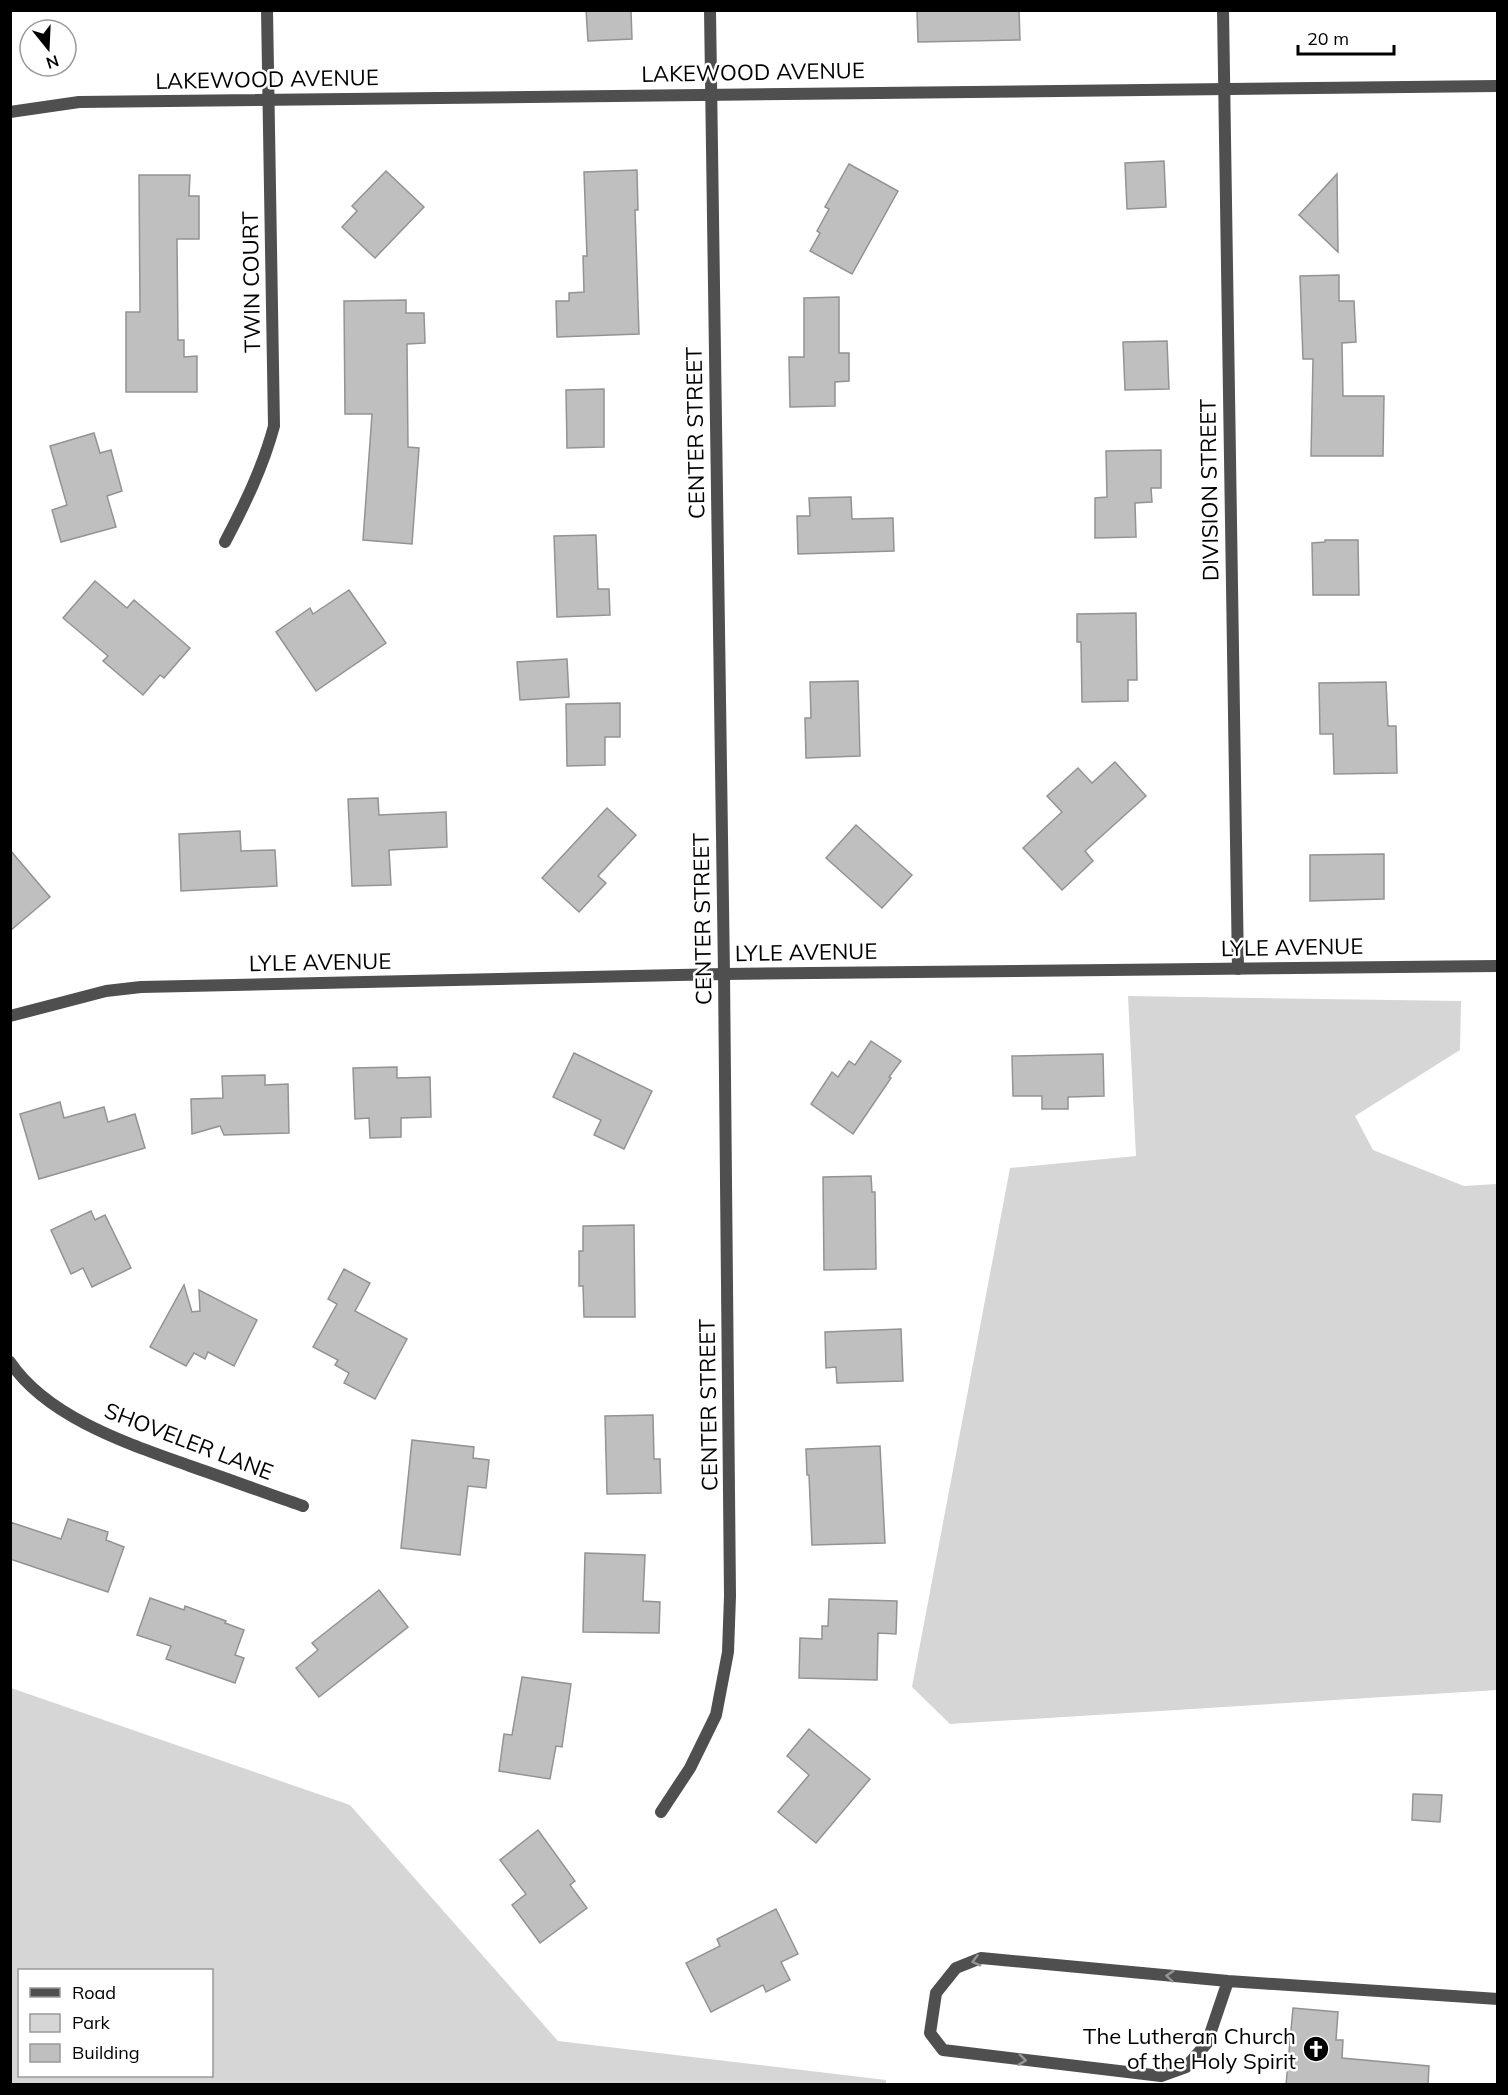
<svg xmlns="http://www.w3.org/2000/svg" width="1508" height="2095" viewBox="0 0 1508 2095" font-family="Mulish,sans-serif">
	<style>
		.green { fill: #d6d6d6; fill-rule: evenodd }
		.building { fill: #bfbfbf; stroke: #939393; stroke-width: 1.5 }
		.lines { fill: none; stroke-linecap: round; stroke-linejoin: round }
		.lane { stroke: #4f4f4f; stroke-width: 12 }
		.street { stroke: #4f4f4f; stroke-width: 12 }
		.oneway { stroke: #959595 }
		.labels { text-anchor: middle; stroke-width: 5; stroke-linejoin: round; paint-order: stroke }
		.street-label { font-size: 22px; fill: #000; stroke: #fff }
		.poi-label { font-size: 22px; fill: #000; stroke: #fff; text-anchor: end }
	</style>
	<rect width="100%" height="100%" fill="#fff"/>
	<!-- green -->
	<g class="green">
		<path d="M 1128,996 L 1461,1001 L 1460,1050 L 1355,1116 L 1373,1150 L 1464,1186 L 1497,1184 L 1497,1690 L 950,1724 L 912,1687 L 1010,1168 L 1136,1156 Z"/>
		<path d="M 11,1688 L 350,1805 L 558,2041 L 886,2080 L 886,2084 L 11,2084 ZM 20,1970 L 212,1970 L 212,2076 L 20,2076 Z"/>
	</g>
	<!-- building -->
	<g class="building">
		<path d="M 586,10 L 631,10 L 632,39 L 588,41 Z"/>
		<path d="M 1019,10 L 1020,40 L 918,42 L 917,11 Z"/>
		<path d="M 1164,161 L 1166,207 L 1127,209 L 1125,163 Z"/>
		<path d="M 849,164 L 898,191 L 852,274 L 810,251 L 820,233 L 817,231 L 829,209 L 825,207 Z"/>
		<path d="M 637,170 L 638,210 L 635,210 L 639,334 L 557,337 L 556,301 L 569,301 L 569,293 L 584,292 L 583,256 L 587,256 L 584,172 Z"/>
		<path d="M 386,171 L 424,207 L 375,258 L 342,227 L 357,211 L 352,206 Z"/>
		<path d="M 1337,174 L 1338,252 L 1299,215 Z"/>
		<path d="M 139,175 L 190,175 L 189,196 L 199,196 L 199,239 L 177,239 L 178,340 L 184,340 L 184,357 L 197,356 L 197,392 L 126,392 L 126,312 L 140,312 Z"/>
		<path d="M 1339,275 L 1339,301 L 1354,301 L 1356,342 L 1342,343 L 1343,396 L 1384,396 L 1383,456 L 1311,456 L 1313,359 L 1303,359 L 1300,276 Z"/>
		<path d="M 839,297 L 839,353 L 849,353 L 849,381 L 835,382 L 835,406 L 790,407 L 789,357 L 804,357 L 804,298 Z"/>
		<path d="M 406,300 L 406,313 L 424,313 L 425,343 L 407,344 L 408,447 L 419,448 L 412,544 L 363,540 L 372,414 L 345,414 L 344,301 Z"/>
		<path d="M 1167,341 L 1169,389 L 1125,390 L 1123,342 Z"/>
		<path d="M 604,389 L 604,447 L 567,448 L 566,390 Z"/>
		<path d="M 94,433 L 100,453 L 111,450 L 122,491 L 107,496 L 116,527 L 61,542 L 52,510 L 67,505 L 50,446 Z"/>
		<path d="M 1161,450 L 1161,488 L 1151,488 L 1152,502 L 1135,503 L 1136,537 L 1095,538 L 1095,498 L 1107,497 L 1106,451 Z"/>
		<path d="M 851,497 L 852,519 L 893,518 L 894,551 L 798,554 L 797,516 L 810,516 L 809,498 Z"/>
		<path d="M 596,535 L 598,589 L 609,589 L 610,615 L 557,617 L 554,536 Z"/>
		<path d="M 1325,540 L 1358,540 L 1359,595 L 1313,595 L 1312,543 L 1325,542 Z"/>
		<path d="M 95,581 L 127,608 L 134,600 L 190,648 L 164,678 L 160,675 L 143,695 L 103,661 L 108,656 L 63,618 Z"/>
		<path d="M 349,590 L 386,643 L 316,691 L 276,632 L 310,608 L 313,614 Z"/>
		<path d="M 1136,613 L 1137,680 L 1128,680 L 1128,701 L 1082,702 L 1081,642 L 1077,642 L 1077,614 Z"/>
		<path d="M 567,659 L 569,697 L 520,700 L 517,662 Z"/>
		<path d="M 858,681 L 860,756 L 806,758 L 805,718 L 811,718 L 810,682 Z"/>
		<path d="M 1386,682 L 1388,726 L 1396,726 L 1397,773 L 1334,774 L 1333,734 L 1320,734 L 1319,683 Z"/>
		<path d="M 620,703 L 620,737 L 605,737 L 605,765 L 567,766 L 566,704 Z"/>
		<path d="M 1115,762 L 1146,796 L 1085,851 L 1093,861 L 1062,890 L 1023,848 L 1062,812 L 1047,796 L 1078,768 L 1092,783 Z"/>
		<path d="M 378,798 L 379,815 L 446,812 L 447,847 L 389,850 L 391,885 L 352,886 L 348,799 Z"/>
		<path d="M 607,808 L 636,835 L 598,876 L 606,883 L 579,912 L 542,878 Z"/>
		<path d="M 856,825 L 912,875 L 882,908 L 826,858 Z"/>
		<path d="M 240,831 L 241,851 L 275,850 L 277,886 L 181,891 L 179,834 Z"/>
		<path d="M 10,850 L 50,897 L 10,931 Z"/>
		<path d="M 1384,854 L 1384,899 L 1310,901 L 1310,855 Z"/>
		<path d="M 871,1041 L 901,1061 L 889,1077 L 891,1078 L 853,1134 L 811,1104 L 832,1072 L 838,1077 L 849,1061 L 855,1065 Z"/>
		<path d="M 574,1053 L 652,1091 L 624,1149 L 594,1135 L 601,1120 L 553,1097 Z"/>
		<path d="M 1103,1054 L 1104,1096 L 1068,1097 L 1068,1109 L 1042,1109 L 1042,1096 L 1013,1096 L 1012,1056 Z"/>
		<path d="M 397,1067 L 397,1078 L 430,1077 L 431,1117 L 401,1118 L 401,1137 L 370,1138 L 369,1118 L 355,1119 L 353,1068 Z"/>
		<path d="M 265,1075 L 265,1085 L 288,1084 L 289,1133 L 224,1135 L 220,1126 L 192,1134 L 191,1099 L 223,1098 L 222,1076 Z"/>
		<path d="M 60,1102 L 64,1118 L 104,1107 L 108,1122 L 135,1114 L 145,1148 L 39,1179 L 20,1114 Z"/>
		<path d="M 871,1176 L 872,1192 L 875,1192 L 876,1269 L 824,1270 L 823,1177 Z"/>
		<path d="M 91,1211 L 95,1220 L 105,1215 L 131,1268 L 92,1287 L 83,1268 L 71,1274 L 51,1230 Z"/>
		<path d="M 634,1225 L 635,1317 L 584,1317 L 583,1286 L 579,1286 L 579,1251 L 583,1251 L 583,1226 Z"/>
		<path d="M 344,1269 L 370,1283 L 355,1311 L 407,1339 L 375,1399 L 344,1383 L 349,1373 L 335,1365 L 338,1360 L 313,1347 L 337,1304 L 328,1299 Z"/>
		<path d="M 184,1285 L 192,1312 L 200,1311 L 199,1290 L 257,1320 L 234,1366 L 208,1352 L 205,1359 L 194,1353 L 186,1366 L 150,1347 Z"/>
		<path d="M 901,1329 L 903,1381 L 837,1383 L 836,1367 L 826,1368 L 825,1332 Z"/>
		<path d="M 653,1415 L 654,1459 L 660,1459 L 661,1493 L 607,1494 L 605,1416 Z"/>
		<path d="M 412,1440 L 474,1447 L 473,1458 L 489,1460 L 486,1488 L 468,1486 L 460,1555 L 401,1548 Z"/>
		<path d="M 880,1446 L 885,1543 L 812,1545 L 809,1475 L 807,1475 L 806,1449 Z"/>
		<path d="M 68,1519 L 108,1532 L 106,1540 L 124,1547 L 108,1592 L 10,1559 L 10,1522 L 61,1539 Z"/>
		<path d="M 585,1553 L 645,1555 L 643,1601 L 660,1602 L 659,1633 L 583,1632 Z"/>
		<path d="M 379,1590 L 408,1627 L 319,1697 L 296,1668 L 318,1650 L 312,1643 Z"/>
		<path d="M 150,1598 L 184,1610 L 185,1606 L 226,1621 L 225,1623 L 244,1630 L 235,1655 L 244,1658 L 235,1683 L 166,1659 L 171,1646 L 137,1635 Z"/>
		<path d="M 829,1599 L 897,1601 L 896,1634 L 878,1633 L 877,1680 L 799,1678 L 800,1638 L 822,1639 L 822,1626 L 828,1626 Z"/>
		<path d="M 522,1677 L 571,1684 L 562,1747 L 556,1746 L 550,1779 L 499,1771 L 504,1734 L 512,1735 Z"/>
		<path d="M 809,1729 L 870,1779 L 816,1843 L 778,1812 L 809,1775 L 787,1756 Z"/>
		<path d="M 1413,1794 L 1442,1795 L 1440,1822 L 1412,1820 Z"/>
		<path d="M 538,1830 L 575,1881 L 570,1885 L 587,1908 L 540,1943 L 512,1905 L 526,1894 L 500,1860 Z"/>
		<path d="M 776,1909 L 798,1954 L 781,1962 L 790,1980 L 766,1992 L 763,1985 L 711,2012 L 686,1963 L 720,1946 L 717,1939 Z"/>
		<path d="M 1293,2008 L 1338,2012 L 1336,2040 L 1343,2040 L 1342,2058 L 1429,2066 L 1428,2085 L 1286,2085 Z"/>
	</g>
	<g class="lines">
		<!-- lane -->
		<path class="lane" d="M 1228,1981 L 1207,2043 L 1186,2067 L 1161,2076 L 943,2050 L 930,2033 L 936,1993 L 956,1968 L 981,1958 L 1228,1981 L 1498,1999"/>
		<!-- street -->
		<g class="street">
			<path d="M 1223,10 L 1238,969"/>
			<path d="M 10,112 L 79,102 L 1498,86"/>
			<path d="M 225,542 C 245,504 263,467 274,426 L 267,10"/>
			<path d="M 10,1016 L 106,991 L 141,987 L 724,974 L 1498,966"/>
			<path d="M 10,1362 C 48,1418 129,1444 190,1466 C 228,1479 265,1493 303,1506"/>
			<path d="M 661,1812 L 690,1768 L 716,1715 L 728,1652 L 730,1596 L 724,974 L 710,10"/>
		</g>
	</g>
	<!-- one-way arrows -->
	<defs><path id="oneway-chevron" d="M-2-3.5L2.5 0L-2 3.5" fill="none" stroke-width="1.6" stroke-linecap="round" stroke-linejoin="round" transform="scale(1.5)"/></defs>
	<g class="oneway">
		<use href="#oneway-chevron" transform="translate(976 1961) rotate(165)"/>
		<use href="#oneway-chevron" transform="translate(1170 1976) rotate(-175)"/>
		<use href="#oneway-chevron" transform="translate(1022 2060) rotate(7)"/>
	</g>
	<!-- icons -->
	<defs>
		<g id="church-disc" transform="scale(1.35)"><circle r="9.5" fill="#000" stroke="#fff"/><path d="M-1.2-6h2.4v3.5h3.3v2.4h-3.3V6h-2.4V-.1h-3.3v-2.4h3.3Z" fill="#fff"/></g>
	</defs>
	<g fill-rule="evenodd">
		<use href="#church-disc" x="1316" y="2049"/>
	</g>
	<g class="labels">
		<!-- street labels -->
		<g class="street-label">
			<text transform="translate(753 72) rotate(-1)" y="8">LAKEWOOD AVENUE</text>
			<text transform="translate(267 79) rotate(-1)" y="8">LAKEWOOD AVENUE</text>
			<text transform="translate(251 282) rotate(-91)" y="8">TWIN COURT</text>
			<text transform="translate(695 433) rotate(-91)" y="8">CENTER STREET</text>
			<text transform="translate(1209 490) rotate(-91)" y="8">DIVISION STREET</text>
			<text transform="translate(702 919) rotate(-91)" y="8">CENTER STREET</text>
			<text transform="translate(1292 947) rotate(-1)" y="8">LYLE AVENUE</text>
			<text transform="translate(806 952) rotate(-1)" y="8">LYLE AVENUE</text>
			<text transform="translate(320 962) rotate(-1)" y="8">LYLE AVENUE</text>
			<text transform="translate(708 1405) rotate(-91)" y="8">CENTER STREET</text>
			<text transform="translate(189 1441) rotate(21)" y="8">SHOVELER LANE</text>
		</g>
		<!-- poi labels -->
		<g class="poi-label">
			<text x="1296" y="2044">The Lutheran Church<tspan x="1296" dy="25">of the Holy Spirit</tspan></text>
		</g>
	</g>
	<!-- border -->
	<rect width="1508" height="2095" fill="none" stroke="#000000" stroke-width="24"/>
	<!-- legend -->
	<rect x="18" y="1969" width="195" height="108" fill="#ffffff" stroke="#999999" stroke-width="1.5"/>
	<rect x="30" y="1988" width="30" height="9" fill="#4f4f4f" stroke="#999999" stroke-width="1.5"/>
	<text x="72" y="1999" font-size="18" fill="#000000">Road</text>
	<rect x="30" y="2014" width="30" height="18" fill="#d6d6d6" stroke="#999999" stroke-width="1.5"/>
	<text x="72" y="2029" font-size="18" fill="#000000">Park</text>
	<rect x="30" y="2044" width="30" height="18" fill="#bfbfbf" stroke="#999999" stroke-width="1.5"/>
	<text x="72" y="2059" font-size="18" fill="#000000">Building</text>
	<!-- north arrow -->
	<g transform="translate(48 48) rotate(162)"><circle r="28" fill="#ffffff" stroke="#999999" stroke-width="1.5"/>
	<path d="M0-4.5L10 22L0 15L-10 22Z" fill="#000000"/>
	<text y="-9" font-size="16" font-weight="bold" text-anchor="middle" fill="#000000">N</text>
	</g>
	<!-- scale -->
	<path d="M1298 45v9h96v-9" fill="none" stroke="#000000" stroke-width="3"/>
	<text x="1307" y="45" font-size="18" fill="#000000" stroke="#ffffff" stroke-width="4.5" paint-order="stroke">20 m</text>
</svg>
